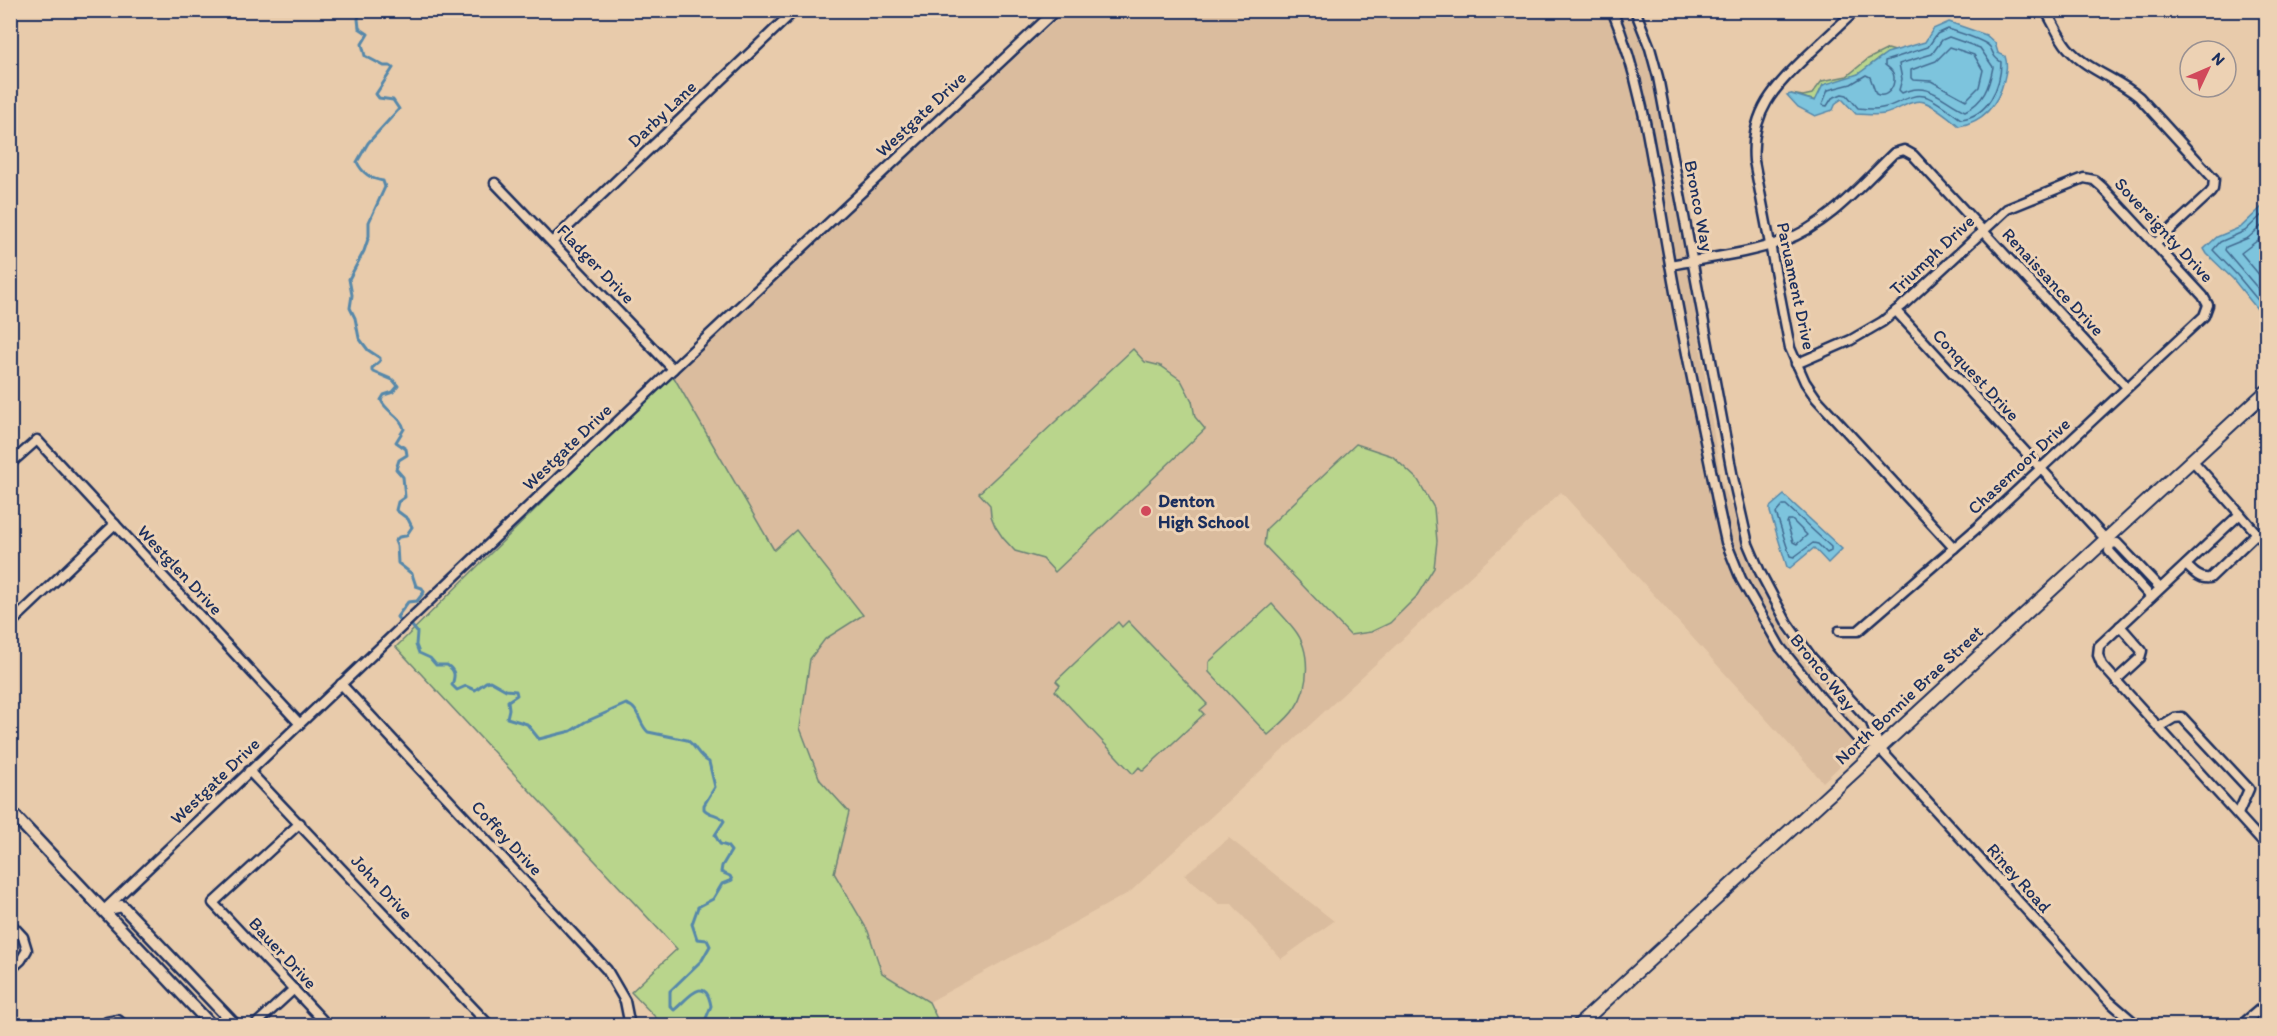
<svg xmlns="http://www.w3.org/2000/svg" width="2277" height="1036" viewBox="0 0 2277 1036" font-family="Itim,sans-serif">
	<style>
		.built { fill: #dabc9e }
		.green { fill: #b9d58c; stroke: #6a8275; stroke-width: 1.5 }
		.water { fill: #7dc4dd; stroke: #5688aa; stroke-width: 1.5 }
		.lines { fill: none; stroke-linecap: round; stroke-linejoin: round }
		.shore { stroke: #426b91; stroke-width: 1.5 }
		.stream { stroke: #5688aa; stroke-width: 3 }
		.minor-casing { stroke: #1b2f5e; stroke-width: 13 }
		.tertiary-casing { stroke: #1b2f5e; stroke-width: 15 }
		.secondary-casing { stroke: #1b2f5e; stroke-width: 16 }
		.minor { stroke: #edd2b4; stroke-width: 8 }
		.tertiary { stroke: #edd2b4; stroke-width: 10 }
		.secondary { stroke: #edd2b4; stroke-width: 12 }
		.poi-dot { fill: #d1495b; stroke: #edd2b4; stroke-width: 2 }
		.labels { text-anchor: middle; stroke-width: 6; stroke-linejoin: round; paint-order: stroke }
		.street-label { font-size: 18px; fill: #1b2f5e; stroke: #edd2b4 }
		.poi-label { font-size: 18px; font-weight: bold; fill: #1b2f5e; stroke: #edd2b4; text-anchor: start }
	</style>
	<rect width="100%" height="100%" fill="#e8cbab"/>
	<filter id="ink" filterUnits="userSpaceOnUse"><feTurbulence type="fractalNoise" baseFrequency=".0167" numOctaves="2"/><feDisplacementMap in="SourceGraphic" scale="12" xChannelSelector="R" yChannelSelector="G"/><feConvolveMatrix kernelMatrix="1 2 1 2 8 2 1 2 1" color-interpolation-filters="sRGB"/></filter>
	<g filter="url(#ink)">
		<!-- built -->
		<g class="built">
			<path d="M 1066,11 L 1632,11 L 1647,38 L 1663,102 L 1721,481 L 1790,644 L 1868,739 L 1823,782 L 1561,492 L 1130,892 L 929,1002 L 882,973 L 878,956 L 868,931 L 834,873 L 849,812 L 820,780 L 800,728 L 810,659 L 825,639 L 863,615 L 796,530 L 774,550 L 672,374 Z"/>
			<path d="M 1229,838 L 1334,921 L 1281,959 L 1232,904 L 1219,904 L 1184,875 Z"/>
		</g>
		<!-- green -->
		<g class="green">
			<path d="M 1888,49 L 1895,51 C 1879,55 1870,67 1857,75 C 1847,81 1834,82 1823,85 L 1816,101 L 1791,94 L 1803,96 L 1812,94 L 1822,81 L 1847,76 L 1868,59 Z"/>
			<path d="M 1133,349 L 1145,362 L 1161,366 L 1181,380 L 1192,401 L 1195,417 L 1205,429 L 1055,572 L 1043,559 L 1015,551 L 1003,538 L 995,526 L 991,516 L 990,505 L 979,493 Z"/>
			<path d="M 672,374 L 774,550 L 796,530 L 863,615 L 825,639 L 810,659 L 800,728 L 820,780 L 849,812 L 834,873 L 868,931 L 882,973 L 929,1002 L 940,1025 L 663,1025 L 631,992 L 677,949 L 396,647 Z"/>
			<path d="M 1356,444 L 1392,456 L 1418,480 L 1434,508 L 1437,541 L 1434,568 L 1416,597 L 1390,623 L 1371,632 L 1350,635 L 1264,545 L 1266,529 Z"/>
			<path d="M 1272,604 C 1279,612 1287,620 1294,629 C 1311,650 1310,686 1295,708 C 1289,718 1277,727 1268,735 L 1209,672 L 1209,662 Z"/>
			<path d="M 1128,621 L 1207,704 L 1200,710 L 1204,714 L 1143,771 L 1139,767 L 1133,774 L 1055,691 L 1060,685 L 1056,681 L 1118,622 L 1122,627 Z"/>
		</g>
		<!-- water -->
		<g class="water">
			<path d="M 1949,22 L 1986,35 L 1995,43 L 1998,53 L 2005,56 C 2008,65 2006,71 2004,80 C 1998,104 1985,121 1959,126 C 1949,117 1937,107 1924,102 C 1912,98 1896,112 1884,114 C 1875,116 1865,114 1856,114 L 1842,99 L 1836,103 L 1833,110 L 1815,116 L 1798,107 L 1787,95 L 1791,94 L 1815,101 L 1823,85 L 1858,74 L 1887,53 L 1925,42 L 1933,29 Z"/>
			<path d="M 2266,203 L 2266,320 L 2233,279 L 2207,254 L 2204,249 L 2217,237 L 2241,227 Z"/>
			<path d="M 1784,495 L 1842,549 L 1828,563 L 1814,548 L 1790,568 L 1787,567 L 1770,512 L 1770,507 Z"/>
		</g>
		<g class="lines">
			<!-- shore -->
			<g class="shore">
				<path d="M 1948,29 C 1957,32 1985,40 1990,47 C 1994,54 1993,57 2001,62 C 2001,87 1988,116 1961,119 C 1952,113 1934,98 1924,96 C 1910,93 1896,106 1882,108 C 1874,110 1866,109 1858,108 L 1847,95 L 1842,94 L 1832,98 L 1827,106 L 1822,105 L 1828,90 L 1851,84 L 1866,75 L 1870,77 L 1876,94 C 1886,99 1895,88 1894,77 C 1894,71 1889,68 1885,65 L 1885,61 L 1928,47 L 1937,34 Z"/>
				<path d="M 1949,37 L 1980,48 L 1993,67 C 1989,87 1984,102 1965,111 C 1942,101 1929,80 1902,93 L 1899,90 L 1902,79 L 1899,64 L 1932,54 L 1942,40 Z"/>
				<path d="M 1950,47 L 1974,55 L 1983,70 L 1979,87 L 1966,100 L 1931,81 L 1913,80 L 1911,78 L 1911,70 L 1936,61 Z"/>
				<path d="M 2266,211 L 2245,231 L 2220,242 L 2213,250 L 2237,275 L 2266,310"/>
				<path d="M 2266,222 L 2248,238 L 2226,247 L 2225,250 L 2266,298"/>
				<path d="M 2266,234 L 2241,253 L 2266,283"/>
				<path d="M 1783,505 L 1786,505 L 1831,547 L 1831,551 L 1827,553 L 1818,544 L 1813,543 L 1794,557 L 1790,556 L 1776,513 Z"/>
				<path d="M 1788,520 L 1792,520 L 1807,535 L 1797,544 L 1793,542 L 1787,523 Z"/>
			</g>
			<!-- stream -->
			<g class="stream">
				<path d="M 361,10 L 358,19 L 359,28 L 368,34 L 362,44 L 365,56 L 384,66 L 390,66 L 393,68 L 376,94 L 379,98 L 393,100 L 399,109 L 368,143 L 357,162 C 362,173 371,179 383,181 L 385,187 L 369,222 L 369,236 L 364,251 L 349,279 L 352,295 L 350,308 L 355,318 L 359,338 L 368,350 L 380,358 L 380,361 L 372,368 L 372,371 L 393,380 L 398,386 L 393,392 L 384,395 L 381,400 C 386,412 401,416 404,429 L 396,442 L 406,449 L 407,455 L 399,460 L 396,469 L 403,477 L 405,497 L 398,502 L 396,510 L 408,519 L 412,527 L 406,536 L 399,537 L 395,541 L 397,546 L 398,563 L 412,574 L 416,586 L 422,588 L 424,592 L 417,601 L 408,602 L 397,617 L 401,622"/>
				<path d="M 412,626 L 417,632 L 416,645 L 419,653 L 430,658 L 436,665 L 447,665 C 456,671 455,676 452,685 L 457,690 L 466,686 L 475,690 L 486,682 L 490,681 L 506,690 L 516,691 L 517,695 L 508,701 L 509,709 L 507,718 L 527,724 L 539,739 L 571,731 L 585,722 L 626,704 C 640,708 638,723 648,732 L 687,740 C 697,747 697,755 709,762 L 715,787 L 704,805 L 704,809 C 710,816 719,813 724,821 L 715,835 L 720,844 L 727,846 L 731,851 L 722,866 L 721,872 L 730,876 L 732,880 L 722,884 L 713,899 L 698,907 L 692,924 L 697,939 L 707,940 L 710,946 L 702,960 L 670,991 L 670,1006 L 674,1010 C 686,1001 705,972 711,1006 L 703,1026"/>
			</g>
			<!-- minor casing -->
			<g class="minor-casing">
				<g id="minor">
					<path d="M 1612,10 C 1646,91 1654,178 1670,264 C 1684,346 1703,428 1719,510 L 1726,542 L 1741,579 L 1780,647 L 1821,698 L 1856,737 L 1879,748 L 2109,1001 L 2138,1026"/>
					<path d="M 1635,10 L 1650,48 L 1658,77 L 1733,478 L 1748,544 L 1760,572 L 1787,623 L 1812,658 L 1871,722 L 1879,748"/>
					<path d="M 1856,10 C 1840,25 1824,40 1808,55 C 1775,87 1750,111 1754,161 L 1790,348 L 1805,382 L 1816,398 L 1954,548"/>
					<path d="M 2045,10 C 2053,22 2058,36 2067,47 C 2086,70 2117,78 2139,97 L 2214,179 L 2213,189 L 2210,193 L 2155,244"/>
					<path d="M 495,183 L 673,369"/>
					<path d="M 552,242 L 795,10"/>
					<path d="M 1670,265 C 1706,258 1748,254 1783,241 C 1828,225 1861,185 1894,153 L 1904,150 L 1913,155 L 2127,387"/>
					<path d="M 1896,311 L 2110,544 L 2109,551 L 2151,597"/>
					<path d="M 1796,364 L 1851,340 L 1882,322 L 1902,306 L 2007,209 L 2084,178 L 2094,180 L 2102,187 L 2203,296 L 2208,305 L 2204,316 L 1977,528 L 1858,631 L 1839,631"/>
					<path d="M 2192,460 L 2240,514"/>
					<path d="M 10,464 L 37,440 L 299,723"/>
					<path d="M 2110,544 L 2117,543 L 2160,588"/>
					<path d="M 2266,544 L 2240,514 L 2099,646 L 2098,655 L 2102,665 L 2266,846"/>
					<path d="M 2186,565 C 2192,571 2200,580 2210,578 L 2257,533"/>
					<path d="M 10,624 L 115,524"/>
					<path d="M 2116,680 L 2140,658 L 2142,651 L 2120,626"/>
					<path d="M 341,684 L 607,970 L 625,1001 L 630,1026"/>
					<path d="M 2159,727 L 2174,718 L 2182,717 L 2249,789 L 2238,814"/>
					<path d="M 249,771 L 490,1026"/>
					<path d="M 300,823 L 213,903 L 328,1026"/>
					<path d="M 104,910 L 673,369 L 1056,10"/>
					<path d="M 10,923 L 23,937 L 27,950 L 21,960 L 10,970"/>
					<path d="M 104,1026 L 107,1022 L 118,1020 L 125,1026"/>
					<path d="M 254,1026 L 294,989"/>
					<path d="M 2250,1026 L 2246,1021 L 2266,1004"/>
				</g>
			</g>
			<!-- tertiary casing -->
			<g class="tertiary-casing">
				<g id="tertiary">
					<path d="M 10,811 L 212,1026"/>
					<path d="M 104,910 L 122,906 L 236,1026"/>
				</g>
			</g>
			<!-- secondary casing -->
			<g class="secondary-casing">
				<path id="secondary" d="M 1578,1026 L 2266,392"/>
			</g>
			<!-- minor -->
			<use href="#minor" class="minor"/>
			<!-- tertiary -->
			<use href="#tertiary" class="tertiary"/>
			<!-- secondary -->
			<use href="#secondary" class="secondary"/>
		</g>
	</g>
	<!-- markers -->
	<circle class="poi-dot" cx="1146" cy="511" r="6"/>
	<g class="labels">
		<!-- street labels -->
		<g class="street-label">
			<text transform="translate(662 114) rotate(-44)" y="6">Darby Lane</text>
			<text transform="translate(921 114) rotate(-43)" y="6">Westgate Drive</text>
			<text transform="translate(1699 206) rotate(79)" y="6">Bronco Way</text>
			<text transform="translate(2164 230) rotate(47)" y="6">Sovereignty Drive</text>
			<text transform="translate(1932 255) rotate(-43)" y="6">Triumph Drive</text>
			<text transform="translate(596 264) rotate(46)" y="6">Fladger Drive</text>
			<text transform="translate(2053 282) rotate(47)" y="6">Renaissance Drive</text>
			<text transform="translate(1796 286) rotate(78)" y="6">Paruament Drive</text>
			<text transform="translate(1976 375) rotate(47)" y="6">Conquest Drive</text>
			<text transform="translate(567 447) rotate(-44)" y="6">Westgate Drive</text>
			<text transform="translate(2019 466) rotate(-43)" y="6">Chasemoor Drive</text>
			<text transform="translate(180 570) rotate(47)" y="6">Westglen Drive</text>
			<text transform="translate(1823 672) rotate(51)" y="6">Bronco Way</text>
			<text transform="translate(1909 695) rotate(-43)" y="6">North Bonnie Brae Street</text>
			<text transform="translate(215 781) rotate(-44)" y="6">Westgate Drive</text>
			<text transform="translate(507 838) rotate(47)" y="6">Coffey Drive</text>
			<text transform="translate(2019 878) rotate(48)" y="6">Riney Road</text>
			<text transform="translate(382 887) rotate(47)" y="6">John Drive</text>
			<text transform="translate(283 953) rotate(47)" y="6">Bauer Drive</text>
		</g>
		<!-- poi labels -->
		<g class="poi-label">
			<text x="1158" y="507">Denton<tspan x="1158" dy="21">High School</tspan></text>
		</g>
	</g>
	<!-- margin -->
	<rect width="2277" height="1036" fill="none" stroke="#edd2b4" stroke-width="36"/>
	<rect x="18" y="18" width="2241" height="1000" fill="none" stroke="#1b2f5e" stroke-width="2" filter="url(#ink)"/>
	<!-- north arrow -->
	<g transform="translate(2208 69) rotate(46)"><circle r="28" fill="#edd2b4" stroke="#999192" stroke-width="1.5"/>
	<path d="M0-4.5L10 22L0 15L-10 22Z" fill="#d1495b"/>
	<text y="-9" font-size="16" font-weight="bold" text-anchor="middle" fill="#1b2f5e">N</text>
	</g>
</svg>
